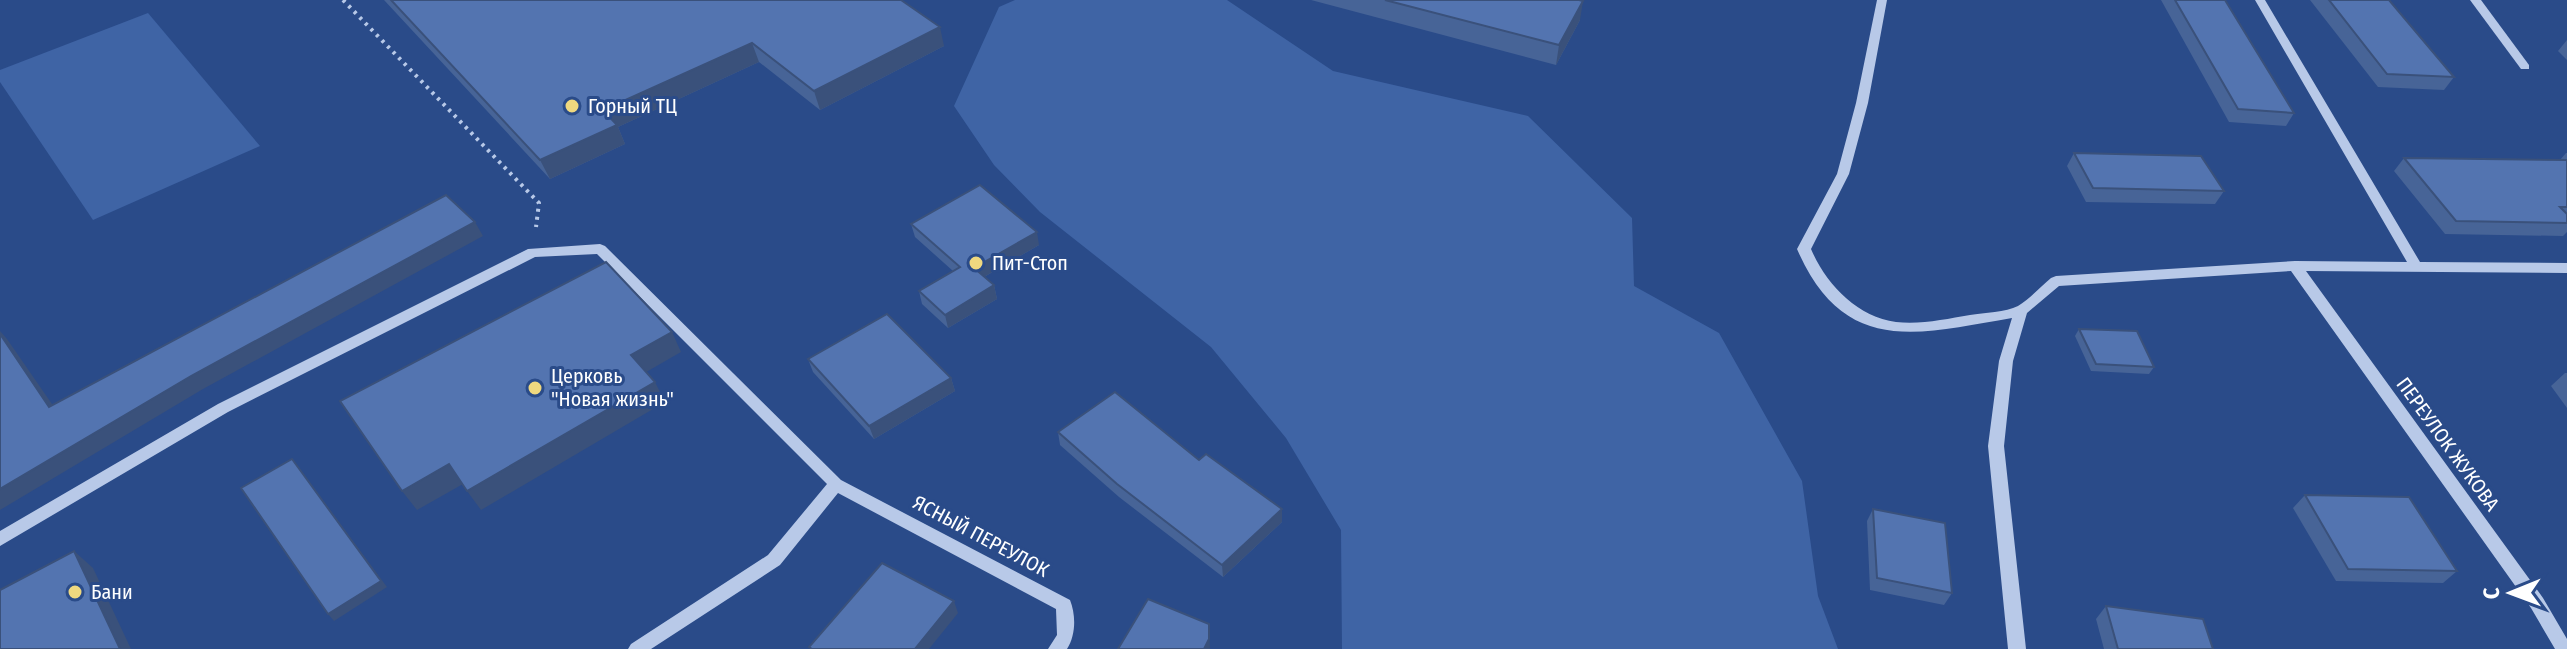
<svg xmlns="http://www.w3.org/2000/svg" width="2567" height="649" viewBox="0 0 2567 649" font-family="'Fira Sans Condensed',sans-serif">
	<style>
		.green { fill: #3f64a5 }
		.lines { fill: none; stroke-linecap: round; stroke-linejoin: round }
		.path { stroke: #b8c9e8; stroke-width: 4; stroke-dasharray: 3 5; stroke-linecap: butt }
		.minor { fill: #b8c9e8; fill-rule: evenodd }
		.wall { fill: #476497 }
		.shaded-wall { fill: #3a517b }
		.building { fill: #5374b0; stroke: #3a517b; stroke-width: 2 }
		.poi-dot { fill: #efd87f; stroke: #2a4b89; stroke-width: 3 }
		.labels { text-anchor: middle; stroke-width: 6; stroke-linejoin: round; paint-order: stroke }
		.poi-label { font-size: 20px; fill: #fff; stroke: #2a4b89; text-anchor: start }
		.street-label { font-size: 20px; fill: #fff; stroke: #2a4b89 }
	</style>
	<rect width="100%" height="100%" fill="#2a4b89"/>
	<!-- green -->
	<g class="green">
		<path d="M 1015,0 L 1227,0 L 1333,71 L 1528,116 L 1632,218 L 1634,286 L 1719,333 L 1802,481 L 1818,596 L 1838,649 L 1342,649 L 1341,530 L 1286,438 L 1211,347 L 1040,212 L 994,165 L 954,106 L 999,7 Z"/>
		<path d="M 148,13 L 260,146 L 93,220 L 0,82 L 0,70 Z"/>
	</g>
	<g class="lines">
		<!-- path -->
		<path class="path" d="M 343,0 L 539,203 L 536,227"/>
		<!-- minor -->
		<g class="minor">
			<path d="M 1877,0 L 1887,0 L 1868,103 L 1849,174 L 1811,249 C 1826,284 1857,317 1896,322 C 1920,325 1946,319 1970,315 C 1984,313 2006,312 2018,306 C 2030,299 2041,286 2051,278 L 2056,276 L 2295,261 L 2407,262 L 2255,0 L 2265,0 L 2420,262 L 2567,263 L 2567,273 L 2306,271 L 2543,598 L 2567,639 L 2567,649 L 2555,649 L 2531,608 L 2291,271 L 2059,286 L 2027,313 L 2013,361 L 2004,446 L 2026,649 L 2008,649 L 1988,446 L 1999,361 L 2012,318 C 1918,334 1844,357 1797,249 L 1837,174 L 1856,103 Z"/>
			<path d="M 2470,0 L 2481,0 L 2529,65 L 2529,69 L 2521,69 Z"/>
			<path d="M 600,244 L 605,246 L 841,480 L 1070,600 C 1076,615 1076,635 1067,649 L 1048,649 L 1057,635 L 1056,609 L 838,493 L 780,565 L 651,649 L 628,649 L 631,644 L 768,555 L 827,484 L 597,254 L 535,257 L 228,412 L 0,546 L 0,531 L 218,404 L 528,249 Z"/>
		</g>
	</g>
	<!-- wall -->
	<g class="wall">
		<path d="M 384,0 L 901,0 L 944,46 L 820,110 L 759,62 L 618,127 L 625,144 L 550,179 Z"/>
		<path d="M 1311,0 L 1579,0 L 1580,20 L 1556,65 Z"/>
		<path d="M 2161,0 L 2225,0 L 2294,113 L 2286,126 L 2229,122 Z"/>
		<path d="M 2310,0 L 2389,0 L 2454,77 L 2444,90 L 2378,87 Z"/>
		<path d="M 2567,40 L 2567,60 L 2558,51 Z"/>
		<path d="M 2074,153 L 2224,191 L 2215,204 L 2086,202 L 2067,166 Z"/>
		<path d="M 2566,153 L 2567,153 L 2567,232 L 2563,236 L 2445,234 L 2394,171 L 2404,158 L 2560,160 Z"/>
		<path d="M 911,224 L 1039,245 L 984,277 L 994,285 L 997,299 L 948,328 L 922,304 L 919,291 L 953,271 L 915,237 Z"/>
		<path d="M 2079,329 L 2154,367 L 2149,374 L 2091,371 L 2075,336 Z"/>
		<path d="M 808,359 L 951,378 L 955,391 L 874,439 L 813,372 Z"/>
		<path d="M 2565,373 L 2567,373 L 2567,408 L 2551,386 Z"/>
		<path d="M 1058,432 L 1199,460 L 1282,522 L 1223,577 L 1119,497 L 1060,445 Z"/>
		<path d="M 2305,495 L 2457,571 L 2443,583 L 2336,581 L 2293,508 Z"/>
		<path d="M 1873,509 L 1952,593 L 1944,605 L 1870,590 L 1867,521 Z"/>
		<path d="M 2106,606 L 2213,649 L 2104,649 L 2096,619 Z"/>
	</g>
	<!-- shaded-wall -->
	<g class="shaded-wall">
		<path d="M 1583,1 L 1580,20 L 1556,65 L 1559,45 Z"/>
		<path d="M 940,27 L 944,46 L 820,110 L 814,91 Z"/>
		<path d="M 752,43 L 759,62 L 618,127 L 625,144 L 550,179 L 540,160 L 603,110 Z"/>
		<path d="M 475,222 L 483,236 L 203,389 L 0,510 L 0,489 L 191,376 Z"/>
		<path d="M 1037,232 L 1039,245 L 977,281 L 974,268 Z"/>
		<path d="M 994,285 L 997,299 L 948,328 L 945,315 Z"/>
		<path d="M 0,331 L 7,339 L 63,420 L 49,407 L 0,336 Z"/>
		<path d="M 672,332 L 681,352 L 641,375 L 631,355 Z"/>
		<path d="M 951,378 L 955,391 L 874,439 L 869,426 Z"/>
		<path d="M 655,382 L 665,402 L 481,510 L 467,491 Z"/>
		<path d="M 292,459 L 387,587 L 334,621 L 328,614 Z"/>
		<path d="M 449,464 L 463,484 L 417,510 L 402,491 Z"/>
		<path d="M 1282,509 L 1282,522 L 1223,577 L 1222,565 Z"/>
		<path d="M 74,551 L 93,568 L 131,649 L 120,649 Z"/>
		<path d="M 954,601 L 958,613 L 929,649 L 915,649 Z"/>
		<path d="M 1209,624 L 1210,649 L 1204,649 Z"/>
	</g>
	<!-- building -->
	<g class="building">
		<path d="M 391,0 L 901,0 L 940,27 L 814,91 L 752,43 L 603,110 L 617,125 L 540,160 Z"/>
		<path d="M 1385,0 L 1579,0 L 1583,1 L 1559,45 Z"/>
		<path d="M 2175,0 L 2225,0 L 2294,113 L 2238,109 Z"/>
		<path d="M 2329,0 L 2389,0 L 2454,77 L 2387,74 Z"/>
		<path d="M 2074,153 L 2201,156 L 2224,191 L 2093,188 Z"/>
		<path d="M 2404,158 L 2567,160 L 2567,207 L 2560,207 L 2567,214 L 2567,223 L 2456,221 Z"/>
		<path d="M 980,185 L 1037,232 L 974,268 L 994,285 L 945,315 L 919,291 L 960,267 L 911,224 Z"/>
		<path d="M 446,195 L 475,222 L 191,376 L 0,489 L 0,334 L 49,407 Z"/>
		<path d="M 606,262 L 672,332 L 631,355 L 655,382 L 467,491 L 449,464 L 402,491 L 340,401 Z"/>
		<path d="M 887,314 L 951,378 L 869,426 L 808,359 Z"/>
		<path d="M 2079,329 L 2137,331 L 2154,367 L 2096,364 Z"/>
		<path d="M 1115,392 L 1199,460 L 1206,454 L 1282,509 L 1222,565 L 1117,484 L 1058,432 Z"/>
		<path d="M 292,459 L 381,581 L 328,614 L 241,488 Z"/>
		<path d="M 2305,495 L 2409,497 L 2457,571 L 2348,569 Z"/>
		<path d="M 1873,509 L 1945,523 L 1952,593 L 1877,578 Z"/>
		<path d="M 74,551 L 120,649 L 0,649 L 0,590 Z"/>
		<path d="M 882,563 L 954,601 L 915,649 L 812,649 L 809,647 Z"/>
		<path d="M 1148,599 L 1209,624 L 1209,639 L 1204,649 L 1118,649 Z"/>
		<path d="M 2106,606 L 2203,619 L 2213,649 L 2118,649 Z"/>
	</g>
	<!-- markers -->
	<g class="poi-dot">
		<circle cx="572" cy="106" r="8"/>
		<circle cx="976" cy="263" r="8"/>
		<circle cx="535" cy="388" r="8"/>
		<circle cx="75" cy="592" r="8"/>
	</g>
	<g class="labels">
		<!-- poi labels -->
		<g class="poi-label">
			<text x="588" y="113">Горный ТЦ</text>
			<text x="992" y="270">Пит-Стоп</text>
			<text x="551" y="383">Церковь<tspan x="551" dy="23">"Новая жизнь"</tspan></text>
			<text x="91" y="599">Бани</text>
		</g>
		<!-- street labels -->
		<g class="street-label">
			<text transform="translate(2448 444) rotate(54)" y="7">ПЕРЕУЛОК ЖУКОВА</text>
			<text transform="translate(981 536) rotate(28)" y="7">ЯСНЫЙ ПЕРЕУЛОК</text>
		</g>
	</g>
	<!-- north arrow -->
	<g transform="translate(2511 593) rotate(269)" stroke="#2a4b89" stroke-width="6" paint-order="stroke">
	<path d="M0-6L14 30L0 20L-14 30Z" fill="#ffffff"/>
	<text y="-12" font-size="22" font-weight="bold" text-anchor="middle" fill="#ffffff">С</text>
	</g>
</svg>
